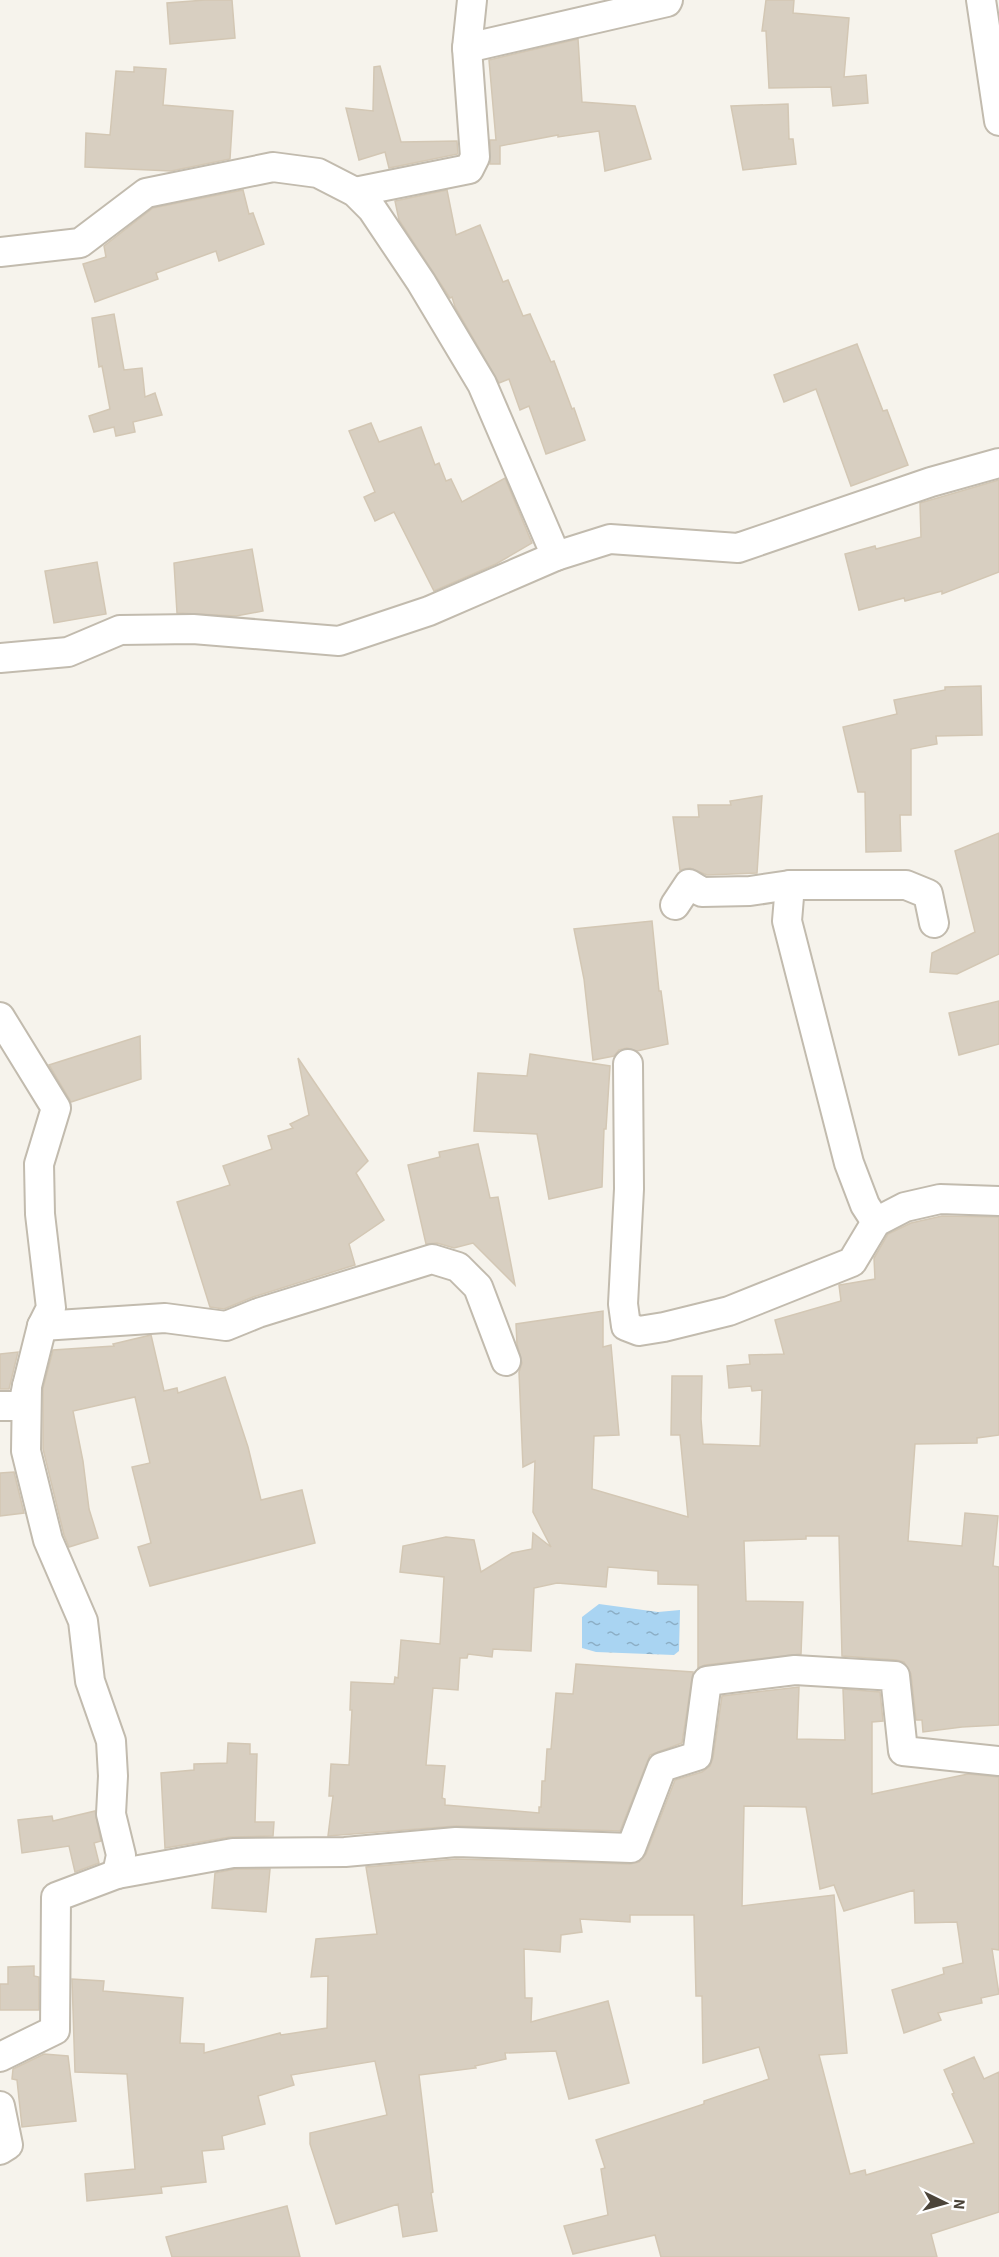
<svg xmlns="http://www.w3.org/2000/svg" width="999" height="2257" viewBox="0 0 999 2257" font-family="'Source Sans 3',sans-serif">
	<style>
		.water { fill: url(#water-ripples) }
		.building { fill: #d8cfc1; stroke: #d3c7b4; stroke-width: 1.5 }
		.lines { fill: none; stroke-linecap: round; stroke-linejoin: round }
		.minor-casing { stroke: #c2bbae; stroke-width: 32 }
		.minor { stroke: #fff; stroke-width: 28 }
	</style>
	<defs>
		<pattern id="water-ripples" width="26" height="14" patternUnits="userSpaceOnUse" patternTransform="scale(1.5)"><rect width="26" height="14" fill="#a9d4f2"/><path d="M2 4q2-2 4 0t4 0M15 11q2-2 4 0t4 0" fill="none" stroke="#8caec5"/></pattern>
	</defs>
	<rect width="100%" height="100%" fill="#f6f3ec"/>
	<!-- water -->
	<path class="water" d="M 599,1604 L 658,1612 L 680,1610 L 679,1651 L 674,1655 L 596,1652 L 582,1648 L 582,1617 Z"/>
	<!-- building -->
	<g class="building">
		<path d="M 205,0 L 232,0 L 235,38 L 170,44 L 167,3 Z"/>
		<path d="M 766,0 L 794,0 L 793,13 L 849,18 L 844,77 L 866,75 L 868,103 L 833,106 L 831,87 L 769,88 L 766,31 L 762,31 Z"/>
		<path d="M 578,39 L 582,102 L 635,106 L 651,159 L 605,171 L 599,131 L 558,137 L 558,135 L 500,146 L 500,164 L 490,164 L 490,140 L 496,140 L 489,60 Z"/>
		<path d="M 380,66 L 401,142 L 457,141 L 458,154 L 389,168 L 385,152 L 359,160 L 346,108 L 373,111 L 374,67 Z"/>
		<path d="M 134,67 L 166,69 L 163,105 L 233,111 L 230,159 L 171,171 L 85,167 L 86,133 L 110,135 L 116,71 L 134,72 Z"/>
		<path d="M 788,104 L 789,139 L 793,139 L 796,164 L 743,170 L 731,106 Z"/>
		<path d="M 243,190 L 249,214 L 253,213 L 264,244 L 219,261 L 216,251 L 156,273 L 158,279 L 95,302 L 83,264 L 106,257 L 104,246 L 153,208 Z"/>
		<path d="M 447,190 L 456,235 L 480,225 L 503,282 L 508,280 L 523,316 L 530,314 L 551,362 L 554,361 L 572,409 L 574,408 L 585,440 L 546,454 L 529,406 L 520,410 L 509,379 L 499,383 L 455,307 L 452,297 L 450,298 L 399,220 L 395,201 Z"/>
		<path d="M 114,314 L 124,370 L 142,368 L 145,397 L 155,393 L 162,415 L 133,422 L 135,432 L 116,436 L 114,427 L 94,432 L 89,416 L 110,409 L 102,366 L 99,367 L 92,318 Z"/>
		<path d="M 857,344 L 883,411 L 887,410 L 908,465 L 851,486 L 816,389 L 784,402 L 774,375 Z"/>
		<path d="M 371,423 L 379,442 L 421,427 L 435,465 L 439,463 L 446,481 L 451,479 L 462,502 L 505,478 L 532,543 L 496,564 L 434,591 L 394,512 L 375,521 L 364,497 L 375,492 L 349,431 Z"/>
		<path d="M 999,480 L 999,572 L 942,594 L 942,591 L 905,601 L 904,598 L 859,610 L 845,554 L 875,546 L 876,549 L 921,537 L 920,503 Z"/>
		<path d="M 252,549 L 263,611 L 236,616 L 177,613 L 174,563 Z"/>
		<path d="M 97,562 L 106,614 L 54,623 L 45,571 Z"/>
		<path d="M 981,686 L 982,735 L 936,736 L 937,744 L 911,749 L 911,815 L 900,815 L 901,851 L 866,852 L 865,792 L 858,792 L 843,727 L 897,714 L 894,700 L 945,690 L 945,687 Z"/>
		<path d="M 762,796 L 757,873 L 707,875 L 690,868 L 680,870 L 673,817 L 699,817 L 698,805 L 731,805 L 730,801 Z"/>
		<path d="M 999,833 L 999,954 L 957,974 L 930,972 L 932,953 L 975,932 L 955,851 Z"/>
		<path d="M 652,921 L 659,991 L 661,991 L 668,1044 L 637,1051 L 627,1048 L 619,1050 L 614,1056 L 593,1060 L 584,979 L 574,929 Z"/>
		<path d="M 999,1001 L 999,1044 L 959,1055 L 949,1013 Z"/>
		<path d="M 140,1036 L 141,1079 L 71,1102 L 49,1065 Z"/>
		<path d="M 530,1054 L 610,1066 L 606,1129 L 604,1129 L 602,1187 L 549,1199 L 537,1134 L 474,1131 L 478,1073 L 527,1076 Z"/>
		<path d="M 298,1058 L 368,1161 L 356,1173 L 384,1220 L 349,1244 L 355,1265 L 253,1297 L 224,1309 L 210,1307 L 177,1202 L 230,1185 L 223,1166 L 272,1149 L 268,1136 L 293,1128 L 290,1124 L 309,1115 Z"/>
		<path d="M 478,1144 L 490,1198 L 498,1197 L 515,1285 L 473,1243 L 454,1248 L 437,1243 L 426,1244 L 408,1165 L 440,1157 L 439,1152 Z"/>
		<path d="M 942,1216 L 999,1217 L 999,1435 L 977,1438 L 977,1443 L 915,1444 L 908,1541 L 962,1546 L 965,1513 L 998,1516 L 993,1566 L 999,1567 L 999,1725 L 962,1727 L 923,1732 L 922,1720 L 916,1720 L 911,1674 L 904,1662 L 896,1660 L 842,1656 L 839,1536 L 806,1536 L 806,1539 L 744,1541 L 746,1601 L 803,1602 L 801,1654 L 705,1665 L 698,1668 L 698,1585 L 658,1584 L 658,1571 L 608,1567 L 606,1587 L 557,1583 L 534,1588 L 531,1651 L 493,1649 L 492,1657 L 468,1654 L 467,1658 L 460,1658 L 458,1690 L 433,1688 L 426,1765 L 445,1766 L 442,1798 L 445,1799 L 445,1805 L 539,1813 L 539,1807 L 541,1807 L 542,1781 L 545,1781 L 547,1749 L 551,1749 L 556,1693 L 573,1694 L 576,1664 L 693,1672 L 682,1743 L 650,1755 L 620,1831 L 456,1826 L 328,1836 L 333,1796 L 329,1796 L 331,1764 L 349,1765 L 352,1710 L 350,1710 L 351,1682 L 394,1684 L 395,1677 L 398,1678 L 401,1640 L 440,1644 L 444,1577 L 400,1572 L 403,1546 L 446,1537 L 474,1540 L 481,1572 L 512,1553 L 532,1549 L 533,1533 L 551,1547 L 533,1512 L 535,1461 L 523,1467 L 519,1372 L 522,1363 L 517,1344 L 516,1324 L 603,1311 L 603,1347 L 611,1345 L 619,1435 L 594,1436 L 592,1489 L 688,1517 L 680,1435 L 671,1435 L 672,1376 L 702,1376 L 701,1419 L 703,1444 L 760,1446 L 762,1390 L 752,1391 L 751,1386 L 729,1388 L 727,1366 L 750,1364 L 749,1355 L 784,1354 L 775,1320 L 841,1301 L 839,1285 L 875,1279 L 874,1258 L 888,1234 L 911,1223 Z"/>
		<path d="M 151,1335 L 164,1391 L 177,1388 L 178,1393 L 225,1377 L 248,1447 L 261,1500 L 302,1490 L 315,1543 L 150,1586 L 138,1547 L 151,1543 L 132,1467 L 150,1463 L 135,1397 L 73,1411 L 83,1461 L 89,1509 L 98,1538 L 69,1547 L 64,1535 L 43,1449 L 43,1388 L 53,1350 L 114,1346 L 113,1344 Z"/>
		<path d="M 18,1352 L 9,1389 L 0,1389 L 0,1354 Z"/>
		<path d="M 14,1472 L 24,1513 L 0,1516 L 0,1473 Z"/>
		<path d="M 799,1687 L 797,1739 L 845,1740 L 843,1689 L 880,1692 L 883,1721 L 872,1722 L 872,1794 L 968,1774 L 999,1777 L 999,1950 L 992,1949 L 999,1994 L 981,1998 L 982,2003 L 938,2013 L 941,2020 L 904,2033 L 892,1990 L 944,1974 L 943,1968 L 963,1963 L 957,1922 L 915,1923 L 914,1890 L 844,1911 L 834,1885 L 820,1889 L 806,1807 L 744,1806 L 742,1906 L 834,1895 L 847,2053 L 819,2055 L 850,2174 L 865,2170 L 866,2175 L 974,2143 L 952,2094 L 954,2093 L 944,2070 L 974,2057 L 984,2079 L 999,2072 L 999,2212 L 931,2234 L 937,2257 L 661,2257 L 655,2235 L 573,2254 L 564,2226 L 608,2215 L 601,2169 L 605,2168 L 596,2140 L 704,2104 L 704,2101 L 769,2079 L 759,2047 L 703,2063 L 702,1996 L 696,1996 L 694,1915 L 630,1915 L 630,1922 L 580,1919 L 582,1932 L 561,1935 L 560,1952 L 524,1949 L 525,1998 L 532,1998 L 531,2022 L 608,2001 L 629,2083 L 569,2099 L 556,2051 L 505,2053 L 506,2059 L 475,2066 L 476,2068 L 419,2075 L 433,2192 L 431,2193 L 437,2231 L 403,2237 L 398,2204 L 336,2224 L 310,2144 L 310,2133 L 387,2115 L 375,2061 L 291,2075 L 294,2085 L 258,2096 L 265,2124 L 222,2136 L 224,2149 L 202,2151 L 206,2182 L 161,2187 L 162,2193 L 87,2201 L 85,2174 L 135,2169 L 127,2074 L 75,2072 L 72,1979 L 104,1981 L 103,1991 L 183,1998 L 180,2043 L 204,2044 L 204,2053 L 280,2033 L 281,2035 L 327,2028 L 328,1976 L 311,1977 L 316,1939 L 377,1934 L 366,1867 L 456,1859 L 630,1864 L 639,1862 L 646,1854 L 675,1780 L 702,1772 L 710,1766 L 713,1758 L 722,1696 Z"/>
		<path d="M 228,1743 L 250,1744 L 250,1754 L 257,1754 L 255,1822 L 274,1822 L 273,1836 L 230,1837 L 165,1848 L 161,1773 L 194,1770 L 194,1764 L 227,1763 Z"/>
		<path d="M 95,1811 L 101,1841 L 94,1843 L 99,1863 L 75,1872 L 69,1846 L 22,1853 L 18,1820 L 52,1816 L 53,1821 Z"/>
		<path d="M 235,1869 L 270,1869 L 266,1912 L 212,1908 L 215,1873 Z"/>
		<path d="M 34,1966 L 34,1976 L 39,1977 L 39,2010 L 0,2010 L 0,1984 L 8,1984 L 8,1967 Z"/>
		<path d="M 44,2054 L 68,2056 L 76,2121 L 22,2127 L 17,2080 L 12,2079 L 13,2069 Z"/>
		<path d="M 287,2206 L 300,2257 L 172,2257 L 166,2237 Z"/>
	</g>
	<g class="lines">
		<!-- minor casing -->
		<g class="minor-casing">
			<g id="minor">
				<path d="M 981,0 L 999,121"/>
				<path d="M 467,48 L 667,2 L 668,0"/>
				<path d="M 355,192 L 469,169 L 475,157 L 467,48 L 472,0"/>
				<path d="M 0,252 L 80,243 L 146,193 L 273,167 L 318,173 L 355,192 L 372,209 L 421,282 L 482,384 L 556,556 L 610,539 L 738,548 L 931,482 L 999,463"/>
				<path d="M 0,658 L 68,652 L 120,630 L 193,629 L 339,641 L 429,611 L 556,556"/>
				<path d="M 675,905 L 689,884 L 702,892 L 750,891 L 790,885"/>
				<path d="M 0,1017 L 56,1108 L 39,1164 L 40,1214 L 51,1308 L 42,1326 L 27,1386 L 26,1451 L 48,1540 L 83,1621 L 90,1681 L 111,1741 L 113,1776 L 111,1814 L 121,1855 L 117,1874"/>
				<path d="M 628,1064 L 629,1189 L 623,1304 L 626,1326 L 639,1331 L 664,1327 L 729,1311 L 852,1262 L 876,1222 L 905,1207 L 940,1199 L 999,1201"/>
				<path d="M 876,1222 L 865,1205 L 849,1163 L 787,921 L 790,885 L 906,885 L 928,894 L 934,923"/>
				<path d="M 42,1326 L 165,1318 L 226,1326 L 258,1313 L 432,1259 L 458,1267 L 478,1287 L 506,1361"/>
				<path d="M 0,1406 L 23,1406 L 27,1386"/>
				<path d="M 0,2057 L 55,2030 L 56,1897 L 117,1874 L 233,1853 L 345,1852 L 456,1842 L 631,1848 L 662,1767 L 697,1756 L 707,1681 L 795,1670 L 895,1676 L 903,1751 L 999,1761"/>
				<path d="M 0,2106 L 8,2145 L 0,2150"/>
			</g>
		</g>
		<!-- minor -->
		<use href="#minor" class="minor"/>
	</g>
	<!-- north arrow -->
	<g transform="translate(945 2203) rotate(95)" stroke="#ffffff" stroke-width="4.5" paint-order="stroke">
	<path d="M0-4.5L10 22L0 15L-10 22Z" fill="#4b4439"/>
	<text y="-9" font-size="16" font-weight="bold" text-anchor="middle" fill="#4b4439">N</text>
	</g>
</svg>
